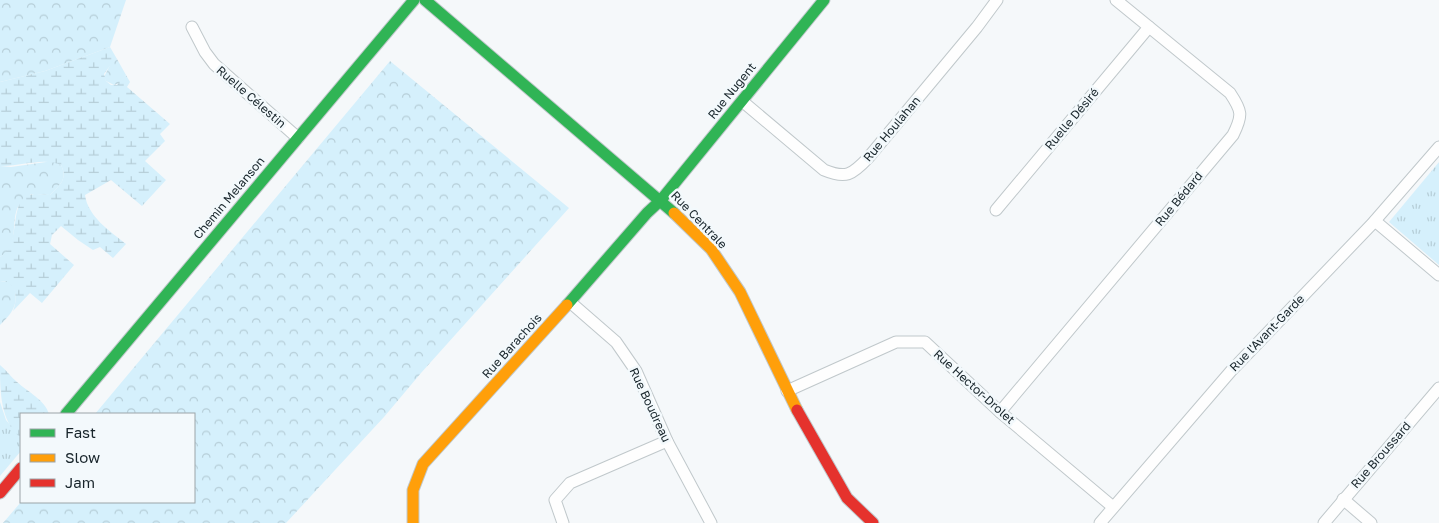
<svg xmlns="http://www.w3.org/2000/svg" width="1439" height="523" viewBox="0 0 1439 523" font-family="'Golos Text',sans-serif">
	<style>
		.grass { fill: url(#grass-tufts) }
		.forest { fill: url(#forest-crowns) }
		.wetland { fill: url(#wetland-marsh) }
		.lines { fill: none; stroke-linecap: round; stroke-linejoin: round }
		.street-casing { stroke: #c0c8cb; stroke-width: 13 }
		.fast-casing { stroke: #c0c8cb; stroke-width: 13 }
		.slow-casing { stroke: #c0c8cb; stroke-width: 13 }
		.jam-casing { stroke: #c0c8cb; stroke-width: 13 }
		.street { stroke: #fefefe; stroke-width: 11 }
		.fast { stroke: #30b455; stroke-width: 11 }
		.slow { stroke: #ff9f0a; stroke-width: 11 }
		.jam { stroke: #e5322d; stroke-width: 11 }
		.labels { text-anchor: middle; stroke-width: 5; stroke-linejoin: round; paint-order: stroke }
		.street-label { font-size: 12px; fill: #18252b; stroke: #f3f9fc }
	</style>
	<defs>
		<pattern id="grass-tufts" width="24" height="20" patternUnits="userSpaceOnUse" patternTransform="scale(1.25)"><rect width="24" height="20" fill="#d5f0fc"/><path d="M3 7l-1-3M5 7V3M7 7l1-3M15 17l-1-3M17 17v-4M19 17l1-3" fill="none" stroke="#b6ced8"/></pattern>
		<pattern id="forest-crowns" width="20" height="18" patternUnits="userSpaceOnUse" patternTransform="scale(1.25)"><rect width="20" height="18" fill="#d5f0fc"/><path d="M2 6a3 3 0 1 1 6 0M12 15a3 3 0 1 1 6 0" fill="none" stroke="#b6ced8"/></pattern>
		<pattern id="wetland-marsh" width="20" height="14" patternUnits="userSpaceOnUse" patternTransform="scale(1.25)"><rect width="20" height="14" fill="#d5f0fc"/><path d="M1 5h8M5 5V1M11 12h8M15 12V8" fill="none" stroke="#b6ced8"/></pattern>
	</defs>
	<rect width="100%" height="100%" fill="#f5f8fa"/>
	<!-- grass -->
	<g class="grass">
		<path d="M 1439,162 L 1439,265 L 1389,222 Z"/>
		<path d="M 0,402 L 6,420 L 21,438 L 21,451 L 0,476 Z"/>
	</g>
	<!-- forest -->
	<g class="forest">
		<path d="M 0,0 L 126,0 L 110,47 L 45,71 L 0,82 Z"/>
		<path d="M 117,59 L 126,75 L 120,83 L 114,85 L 106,81 L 104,77 L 111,63 Z"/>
		<path d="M 390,61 L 569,208 L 421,373 L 384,417 L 286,523 L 3,523 L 21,502 L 194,502 L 194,414 L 95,414 Z"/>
		<path d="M 53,161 L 61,165 C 68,179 60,185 50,195 L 31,194 C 27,199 19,204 17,209 C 11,225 19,247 0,257 L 0,166 L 11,167 Z"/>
		<path d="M 0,281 L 9,282 L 14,287 C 19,305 12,313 0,325 Z"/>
	</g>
	<!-- wetland -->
	<g class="wetland">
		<path d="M 110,47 L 117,59 L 112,63 L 104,74 L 106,81 L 111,85 L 117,85 L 126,75 L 130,82 L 127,87 L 170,124 L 160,134 L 165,141 L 145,161 L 166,180 L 142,206 L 111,180 L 85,195 C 88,217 110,231 126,244 L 113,258 L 100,247 L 93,250 L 78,240 L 61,226 L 52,235 L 50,244 L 74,265 L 42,303 L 30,293 L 13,311 C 18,298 17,281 0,281 L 0,257 C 23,244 7,202 30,195 C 35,193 44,195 50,195 C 60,185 68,179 61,165 C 43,157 20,167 0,166 L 0,82 L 45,71 Z"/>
		<path d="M 0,365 C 6,370 11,377 17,382 C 28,392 45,400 49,414 L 21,414 L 21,438 C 0,422 0,390 0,365 Z"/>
	</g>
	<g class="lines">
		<!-- street casing -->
		<g class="street-casing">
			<g id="street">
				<path d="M 192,27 L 205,52 L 214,64 L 298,138"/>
				<path d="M 742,101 L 824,170 C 846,179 852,175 868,158 L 977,27 L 997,0"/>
				<path d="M 996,210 L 1149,27"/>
				<path d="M 1375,221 L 1439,275"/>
				<path d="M 570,302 L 616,342 L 636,371 L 667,441 L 711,523"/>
				<path d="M 787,391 L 896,342 L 925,342 L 1000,412 L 1113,507"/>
				<path d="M 1000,412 L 1233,135 C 1243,115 1242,111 1230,93 L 1116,0"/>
				<path d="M 1343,499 L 1371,523"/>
				<path d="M 563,523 L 555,500 L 570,483 L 667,441"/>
				<path d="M 1100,523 L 1231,371 L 1372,224 L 1439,147"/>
				<path d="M 1324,523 L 1439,388"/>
			</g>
		</g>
		<!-- fast casing -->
		<g class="fast-casing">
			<g id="fast">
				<path d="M 425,0 L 674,213"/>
				<path d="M 567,305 L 647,213 L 661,200 L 824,0"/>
				<path d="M 66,414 L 414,0"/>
			</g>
		</g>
		<!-- slow casing -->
		<g class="slow-casing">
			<g id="slow">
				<path d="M 674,213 L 711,249 L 740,292 L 797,410"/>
				<path d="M 413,523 L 413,490 L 423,464 L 567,305"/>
			</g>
		</g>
		<!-- jam casing -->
		<g class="jam-casing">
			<g id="jam">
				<path d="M 797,410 L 847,498 L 873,523"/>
				<path d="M 0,493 L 21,468"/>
			</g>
		</g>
		<!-- street -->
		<use href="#street" class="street"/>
		<!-- fast -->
		<use href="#fast" class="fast"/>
		<!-- slow -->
		<use href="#slow" class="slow"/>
		<!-- jam -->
		<use href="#jam" class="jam"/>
	</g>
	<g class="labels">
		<!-- street labels -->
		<g class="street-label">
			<text transform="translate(732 91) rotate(-51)" y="4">Rue Nugent</text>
			<text transform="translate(251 97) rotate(41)" y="4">Ruelle Célestin</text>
			<text transform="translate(1072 119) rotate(-50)" y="4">Ruelle Désiré</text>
			<text transform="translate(892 129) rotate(-50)" y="4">Rue Houlahan</text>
			<text transform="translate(229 198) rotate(-50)" y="4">Chemin Melanson</text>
			<text transform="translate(1179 199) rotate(-50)" y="4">Rue Bédard</text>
			<text transform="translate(699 220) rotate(46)" y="4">Rue Centrale</text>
			<text transform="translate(1267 333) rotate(-46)" y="4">Rue l'Avant-Garde</text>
			<text transform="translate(512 346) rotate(-48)" y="4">Rue Barachois</text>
			<text transform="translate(974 387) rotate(42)" y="4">Rue Hector-Drolet</text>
			<text transform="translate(650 405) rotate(65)" y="4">Rue Boudreau</text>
			<text transform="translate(1381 455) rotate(-49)" y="4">Rue Broussard</text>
		</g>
	</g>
	<!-- legend -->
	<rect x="20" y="413" width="175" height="90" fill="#f3f9fc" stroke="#9ba4a8"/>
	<rect x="30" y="429" width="25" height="8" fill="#30b455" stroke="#9ba4a8"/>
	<text x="65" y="438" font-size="15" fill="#18252b">Fast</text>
	<rect x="30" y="454" width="25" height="8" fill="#ff9f0a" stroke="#9ba4a8"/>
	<text x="65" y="463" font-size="15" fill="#18252b">Slow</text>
	<rect x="30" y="479" width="25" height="8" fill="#e5322d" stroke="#9ba4a8"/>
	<text x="65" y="488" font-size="15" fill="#18252b">Jam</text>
</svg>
